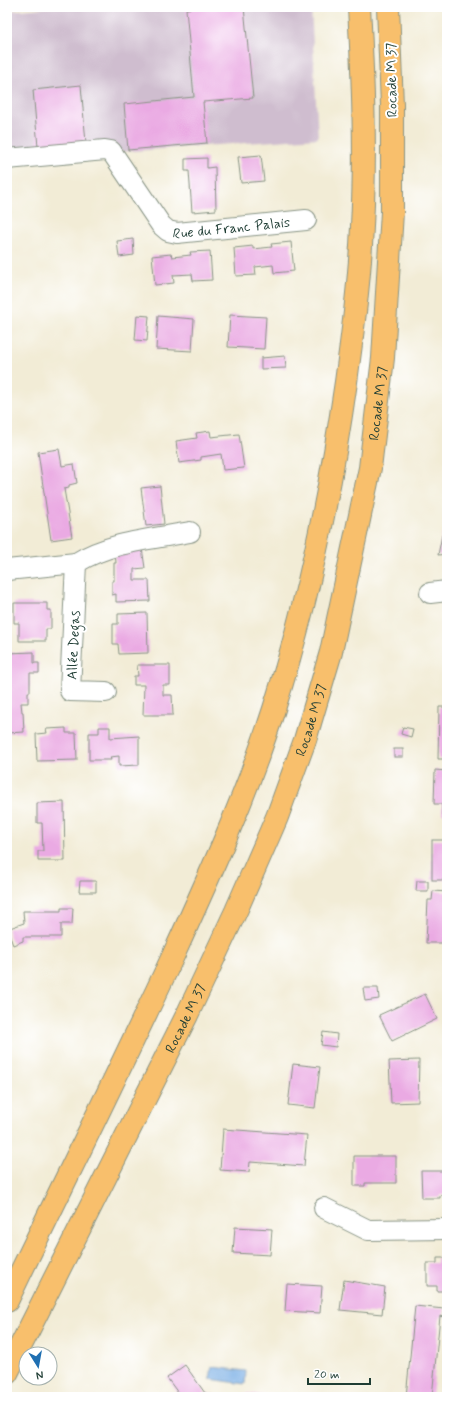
<svg xmlns="http://www.w3.org/2000/svg" width="454" height="1404" viewBox="0 0 454 1404" font-family="Mynerve,sans-serif">
	<style>
		.industrial { fill: #cfbdcf }
		.water { fill: #76ace4; stroke: #4a748c }
		.building { fill: #eaaae3 }
		.lines { fill: none; stroke-linecap: round; stroke-linejoin: round }
		.minor-casing { stroke: #889485; stroke-width: 22 }
		.trunk-casing { stroke: #889485; stroke-width: 24 }
		.minor { stroke: #fff; stroke-width: 20 }
		.trunk { stroke: #f8bf6c; stroke-width: 22 }
		.labels { text-anchor: middle; stroke-width: 4; stroke-linejoin: round; paint-order: stroke }
		.street-label { font-size: 14px; fill: #1f3d34; stroke: #fff }
	</style>
	<rect width="100%" height="100%" fill="#fff"/>
	<filter id="ink" filterUnits="userSpaceOnUse"><feTurbulence type="fractalNoise" baseFrequency=".025" numOctaves="2"/><feDisplacementMap in="SourceGraphic" scale="8" xChannelSelector="R" yChannelSelector="G"/><feConvolveMatrix kernelMatrix="1 2 1 2 8 2 1 2 1" color-interpolation-filters="sRGB"/></filter>
	<filter id="wash" filterUnits="userSpaceOnUse"><feTurbulence type="fractalNoise" baseFrequency=".012" numOctaves="4" result="noise"/><feDisplacementMap in="SourceGraphic" scale="16" xChannelSelector="R" yChannelSelector="G"/><feGaussianBlur stdDeviation="0.9" result="paint"/><feColorMatrix in="noise" values="0 0 0 0 0 0 0 0 0 0 0 0 0 0 0 0 0 1.4 0 .05"/><feComposite in="paint" operator="in"/></filter>
	<g filter="url(#wash)">
		<rect width="100%" height="100%" fill="#f2ecd6"/>
		<!-- industrial -->
		<path class="industrial" d="M 57,7 L 311,7 L 318,138 L 7,160 L 7,11 Z"/>
		<!-- water -->
		<path class="water" d="M 212,1367 L 246,1371 L 245,1384 L 210,1379 Z"/>
		<g id="blocks">
			<!-- building -->
			<g class="building">
				<path d="M 206,7 L 244,7 L 253,98 L 203,102 L 207,143 L 128,150 L 124,104 L 194,97 L 186,9 Z"/>
				<path d="M 81,85 L 86,143 L 38,147 L 33,90 Z"/>
				<path d="M 261,155 L 264,181 L 241,183 L 238,157 Z"/>
				<path d="M 207,158 L 207,168 L 215,167 L 216,210 L 192,212 L 189,171 L 185,171 L 185,159 Z"/>
				<path d="M 133,239 L 134,255 L 119,257 L 117,241 Z"/>
				<path d="M 291,242 L 294,271 L 274,273 L 273,265 L 255,267 L 256,275 L 236,276 L 234,248 L 253,246 L 253,249 L 272,247 L 271,244 Z"/>
				<path d="M 210,251 L 212,280 L 193,281 L 192,274 L 173,275 L 174,283 L 155,285 L 152,256 L 171,254 L 172,257 L 191,255 L 190,252 Z"/>
				<path d="M 137,315 L 149,316 L 147,341 L 135,340 Z"/>
				<path d="M 230,315 L 266,317 L 264,349 L 228,347 Z"/>
				<path d="M 158,316 L 194,319 L 192,351 L 156,349 Z"/>
				<path d="M 285,356 L 286,368 L 261,369 L 261,358 Z"/>
				<path d="M 210,431 L 211,437 L 239,434 L 244,468 L 223,470 L 221,454 L 201,457 L 201,460 L 179,463 L 176,441 L 197,438 L 196,433 Z"/>
				<path d="M 59,449 L 62,466 L 74,464 L 77,483 L 69,485 L 69,488 L 64,489 L 72,537 L 51,540 L 38,452 Z"/>
				<path d="M 160,486 L 164,524 L 146,526 L 141,488 Z"/>
				<path d="M 442,535 L 447,535 L 447,554 L 438,555 Z"/>
				<path d="M 142,548 L 145,568 L 134,569 L 134,580 L 149,580 L 150,601 L 116,602 L 116,594 L 112,595 L 112,581 L 114,581 L 114,563 L 116,563 L 115,552 Z"/>
				<path d="M 14,603 L 47,603 L 47,610 L 51,610 L 51,629 L 46,629 L 46,641 L 19,641 L 19,623 L 14,623 Z"/>
				<path d="M 147,613 L 148,653 L 119,654 L 118,644 L 113,644 L 113,624 L 118,624 L 118,614 Z"/>
				<path d="M 34,652 L 34,663 L 39,663 L 39,673 L 30,673 L 30,692 L 28,692 L 28,703 L 21,703 L 22,712 L 23,712 L 24,732 L 7,733 L 7,653 Z"/>
				<path d="M 137,665 L 170,665 L 170,685 L 163,685 L 163,695 L 172,695 L 173,715 L 143,715 L 144,685 L 134,685 L 134,676 L 138,676 Z"/>
				<path d="M 439,707 L 447,707 L 447,759 L 438,759 Z"/>
				<path d="M 99,727 L 110,727 L 110,738 L 139,736 L 139,765 L 119,766 L 119,756 L 110,757 L 111,760 L 89,760 L 89,733 L 99,733 Z"/>
				<path d="M 403,727 L 413,729 L 411,737 L 401,734 Z"/>
				<path d="M 66,728 L 66,733 L 76,733 L 77,760 L 37,761 L 36,734 L 47,733 L 46,729 Z"/>
				<rect x="394" y="749" width="9" height="8"/>
				<path d="M 435,770 L 447,771 L 447,814 L 442,814 L 442,804 L 434,804 Z"/>
				<path d="M 64,802 L 65,861 L 38,861 L 38,851 L 43,851 L 42,823 L 37,823 L 37,803 Z"/>
				<rect x="432" y="840" width="15" height="40"/>
				<path d="M 80,881 L 96,881 L 96,892 L 79,892 Z"/>
				<path d="M 417,881 L 428,881 L 428,891 L 416,891 Z"/>
				<path d="M 433,891 L 447,892 L 447,943 L 426,943 L 428,900 L 432,900 Z"/>
				<path d="M 61,908 L 73,908 L 72,924 L 61,924 L 61,937 L 23,937 L 23,941 L 13,945 L 7,929 L 24,923 L 23,911 L 61,911 Z"/>
				<path d="M 363,988 L 378,988 L 379,999 L 365,1001 Z"/>
				<path d="M 425,994 L 437,1019 L 392,1041 L 379,1015 Z"/>
				<path d="M 323,1032 L 337,1034 L 336,1047 L 321,1045 Z"/>
				<path d="M 419,1060 L 418,1102 L 391,1103 L 389,1061 Z"/>
				<path d="M 293,1064 L 320,1067 L 315,1108 L 288,1105 Z"/>
				<path d="M 223,1129 L 307,1135 L 304,1166 L 250,1162 L 249,1172 L 220,1170 Z"/>
				<path d="M 354,1156 L 396,1156 L 396,1183 L 365,1183 L 365,1186 L 354,1186 Z"/>
				<path d="M 421,1171 L 447,1171 L 447,1195 L 440,1195 L 440,1198 L 422,1198 Z"/>
				<path d="M 235,1227 L 272,1229 L 270,1255 L 233,1253 Z"/>
				<path d="M 437,1258 L 447,1258 L 447,1291 L 437,1291 L 437,1286 L 427,1286 L 427,1263 L 437,1263 Z"/>
				<path d="M 344,1280 L 385,1287 L 382,1314 L 340,1310 Z"/>
				<path d="M 287,1284 L 322,1286 L 320,1313 L 285,1311 Z"/>
				<path d="M 415,1306 L 444,1309 L 443,1317 L 440,1316 L 432,1397 L 406,1397 Z"/>
				<path d="M 185,1365 L 205,1393 L 224,1397 L 181,1397 L 167,1378 Z"/>
				<path d="M 245,1393 L 268,1396 L 268,1397 L 245,1397 Z"/>
			</g>
		</g>
	</g>
	<g filter="url(#ink)">
		<use href="#blocks" fill-opacity="0" stroke="#889485" stroke-width="1"/>
		<g class="lines">
			<!-- minor casing -->
			<g class="minor-casing">
				<g id="minor">
					<path id="s1" d="M 7,159 L 105,150 L 111,151 L 161,225 L 168,231 L 177,233 L 306,220"/>
					<path d="M 76,563 C 110,542 152,539 190,532"/>
					<path d="M 7,570 L 76,563 L 70,691 L 106,692"/>
					<path d="M 430,593 L 447,591"/>
					<path d="M 324,1208 L 368,1230 L 447,1229"/>
				</g>
			</g>
			<!-- trunk casing -->
			<g class="trunk-casing">
				<g id="trunk">
					<path d="M 7,1301 C 62,1186 119,1072 173,956 C 210,875 247,794 274,709 C 308,602 330,493 346,382 C 353,330 360,278 362,226 C 366,153 363,80 359,7"/>
					<path id="s2" d="M 7,1373 L 187,1015 L 236,911 L 277,817 L 305,740 L 331,652 L 370,468 L 383,358 L 392,212 L 392,105 L 388,7"/>
				</g>
			</g>
			<!-- minor -->
			<use href="#minor" class="minor"/>
			<!-- trunk -->
			<use href="#trunk" class="trunk"/>
		</g>
	</g>
	<g class="labels">
		<!-- street labels -->
		<g class="street-label">
			<text transform="translate(391 80) rotate(-91)" y="5">Rocade M 37</text>
			<text dy="5" stroke="none"><textPath href="#s1" startOffset="267">Rue du Franc Palais</textPath></text>
			<text dy="5" stroke="none"><textPath href="#s2" startOffset="1045">Rocade M 37</textPath></text>
			<text transform="translate(73 645) rotate(-87)" y="5">Allée Degas</text>
			<text dy="5" stroke="none"><textPath href="#s2" startOffset="721">Rocade M 37</textPath></text>
			<text dy="5" stroke="none"><textPath href="#s2" startOffset="397">Rocade M 37</textPath></text>
		</g>
	</g>
	<!-- margin -->
	<rect width="454" height="1404" fill="none" stroke="#fff" stroke-width="24"/>
	<!-- north arrow -->
	<g transform="translate(38 1366) rotate(169)"><circle r="19" fill="#ffffff" stroke="#a5b1ae"/>
	<path d="M0-3L7 15L0 10L-7 15Z" fill="#1f6fb2"/>
	<text y="-6" font-size="11" font-weight="bold" text-anchor="middle" fill="#1f3d34">N</text>
	</g>
	<!-- scale -->
	<path d="M308 1378v6h62v-6" fill="none" stroke="#1f3d34" stroke-width="2"/>
	<text x="314" y="1378" font-size="12" fill="#1f3d34" stroke="#ffffff" stroke-width="3" paint-order="stroke">20 m</text>
</svg>
